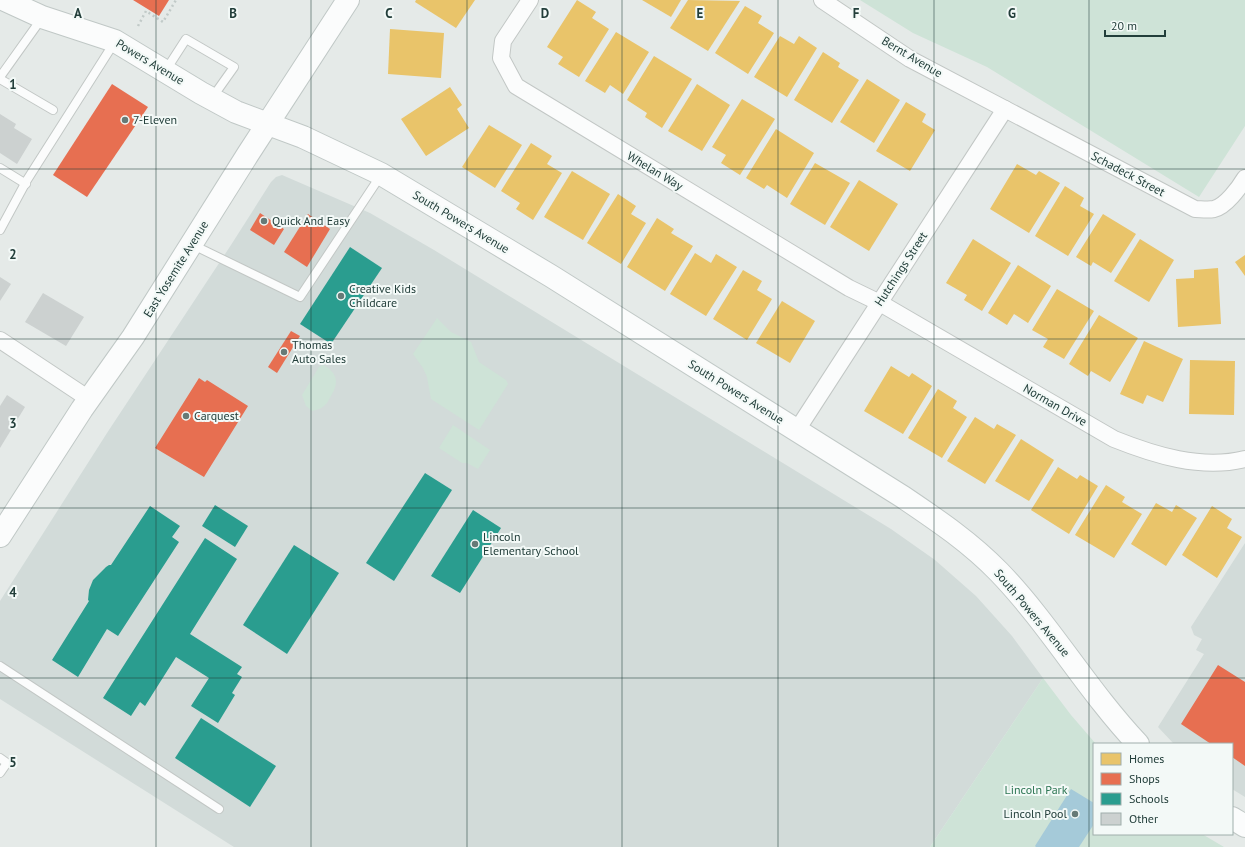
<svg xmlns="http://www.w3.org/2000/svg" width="1245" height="847" viewBox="0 0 1245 847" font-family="'PT Sans',sans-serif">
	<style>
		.built { fill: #d2dbd9 }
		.green { fill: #cee3d7 }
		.water { fill: #a5cad9 }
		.homes { fill: #e9c46a }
		.shops { fill: #e76f51 }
		.schools { fill: #2a9d8f }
		.building { fill: #ccd1d0 }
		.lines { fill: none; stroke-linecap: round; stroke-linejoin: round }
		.lane-casing { stroke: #c2c7c5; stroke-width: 10 }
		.street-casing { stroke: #c2c7c5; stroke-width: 18 }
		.secondary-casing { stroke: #c0c8c6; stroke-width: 24 }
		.path { stroke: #c1cac8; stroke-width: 2.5; stroke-dasharray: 2 3; stroke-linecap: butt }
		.lane { stroke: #fbfcfc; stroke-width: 8 }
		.street { stroke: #fbfcfc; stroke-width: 16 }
		.secondary { stroke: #fbfcfc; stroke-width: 22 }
		.grid { fill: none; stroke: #223e3a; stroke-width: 1; stroke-opacity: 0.55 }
		.poi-dot { fill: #667a77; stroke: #f3f9f7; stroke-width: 1.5 }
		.labels { text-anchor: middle; stroke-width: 4; stroke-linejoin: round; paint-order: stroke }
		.street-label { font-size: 12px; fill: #223e3a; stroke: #f3f9f7 }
		.poi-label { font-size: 12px; fill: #223e3a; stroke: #f3f9f7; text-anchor: start }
		.park-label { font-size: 12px; fill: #2c7553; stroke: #f3f9f7 }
		.grid-label { font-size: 13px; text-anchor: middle; font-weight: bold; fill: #223e3a; stroke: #f3f9f7; stroke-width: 4; stroke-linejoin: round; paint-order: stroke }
	</style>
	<rect width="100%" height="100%" fill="#e5eae8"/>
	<!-- built -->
	<g class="built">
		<path d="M 282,175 L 370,213 L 434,250 L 891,529 L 935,560 L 976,596 L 1012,636 L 1043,678 L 930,847 L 234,847 L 0,699 L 0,601 L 107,433 L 231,245 L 271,182 L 276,177 Z"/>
		<path d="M 1245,543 L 1245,797 L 1232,789 L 1232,744 L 1174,744 L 1158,727 L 1204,654 L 1196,650 L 1202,639 L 1194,635 L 1191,627 Z"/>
	</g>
	<!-- green -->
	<g class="green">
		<path d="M 860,0 L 1245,0 L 1245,126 L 1199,197 L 987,67 L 913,33 Z"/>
		<path d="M 437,318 L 451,332 L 471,342 L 479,362 L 506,380 L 508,384 L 479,430 L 431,399 L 427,377 L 423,368 L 413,354 Z"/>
		<path d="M 323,365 C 338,373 339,383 331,396 C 329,399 327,404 324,406 C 321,409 316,410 312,411 L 306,406 L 302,395 L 319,367 Z"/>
		<path d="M 453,425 L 490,450 L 478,469 L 467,463 L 462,463 L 439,448 Z"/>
		<path d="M 1043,678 L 1071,715 L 1096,744 L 1094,744 L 1094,834 L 1202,834 L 1224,847 L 930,847 Z"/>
	</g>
	<!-- water -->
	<path class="water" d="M 1071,789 L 1094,803 L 1094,824 L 1079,847 L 1036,847 L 1035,846 Z"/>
	<!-- homes -->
	<g class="homes">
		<path d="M 416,0 L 475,0 L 456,28 L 415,2 Z"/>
		<path d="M 577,0 L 596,12 L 592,18 L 609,29 L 579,77 L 558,64 L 563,57 L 547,47 Z"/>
		<path d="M 642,0 L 681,0 L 671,17 Z"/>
		<path d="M 688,0 L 740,1 L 708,51 L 670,28 Z"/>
		<path d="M 745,6 L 762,16 L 758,23 L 774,33 L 748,74 L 715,53 Z"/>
		<path d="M 390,29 L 444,33 L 441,78 L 388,74 Z"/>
		<path d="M 616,32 L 649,52 L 623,94 L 610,85 L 605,93 L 585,81 Z"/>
		<path d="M 780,36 L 794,44 L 799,36 L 817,48 L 787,97 L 754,77 Z"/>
		<path d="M 823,52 L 840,63 L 838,67 L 859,80 L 832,123 L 794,100 Z"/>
		<path d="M 654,56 L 692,79 L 662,128 L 645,117 L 647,113 L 627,100 Z"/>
		<path d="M 867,79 L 900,100 L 874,143 L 840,122 Z"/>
		<path d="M 697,84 L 730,105 L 702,151 L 668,131 Z"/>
		<path d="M 450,87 L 462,105 L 457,109 L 469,128 L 426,156 L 401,119 Z"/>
		<path d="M 742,99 L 775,119 L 740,175 L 721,163 L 726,155 L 712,147 Z"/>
		<path d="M 906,102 L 926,114 L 922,122 L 935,130 L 910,171 L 876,151 Z"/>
		<path d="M 489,125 L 522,145 L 495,188 L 462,167 Z"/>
		<path d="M 776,129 L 814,153 L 787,198 L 767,185 L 764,189 L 746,178 Z"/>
		<path d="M 531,143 L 552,156 L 547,164 L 562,173 L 533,220 L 516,209 L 520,203 L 501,191 Z"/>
		<path d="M 815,163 L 850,183 L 825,225 L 790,204 Z"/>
		<path d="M 1017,164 L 1036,175 L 1039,171 L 1060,183 L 1029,233 L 990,209 Z"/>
		<path d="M 572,171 L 610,194 L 583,240 L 544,217 Z"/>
		<path d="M 859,180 L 898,204 L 869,251 L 830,227 Z"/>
		<path d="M 1065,186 L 1084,198 L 1080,206 L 1094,214 L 1068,256 L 1035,236 Z"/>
		<path d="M 618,194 L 636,206 L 631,214 L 646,223 L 621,264 L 587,243 Z"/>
		<path d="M 1103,214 L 1136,234 L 1111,273 L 1093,262 L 1091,266 L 1076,257 Z"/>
		<path d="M 657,218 L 674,229 L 671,233 L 693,246 L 665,291 L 627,267 Z"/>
		<path d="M 973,239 L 1011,263 L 982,311 L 964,300 L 967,295 L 946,283 Z"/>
		<path d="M 1140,239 L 1174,260 L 1149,302 L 1114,281 Z"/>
		<path d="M 695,253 L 711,263 L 716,254 L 737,267 L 706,316 L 670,294 Z"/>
		<path d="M 1245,255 L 1245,276 L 1235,262 Z"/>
		<path d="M 1018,265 L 1051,286 L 1028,323 L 1014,314 L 1007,325 L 988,313 Z"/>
		<path d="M 1218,268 L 1221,324 L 1178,327 L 1176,279 L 1194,278 L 1194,270 Z"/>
		<path d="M 743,270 L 762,281 L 757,290 L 772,299 L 747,340 L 713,319 Z"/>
		<path d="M 1057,289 L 1094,311 L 1064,359 L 1043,347 L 1048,339 L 1032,330 Z"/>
		<path d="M 782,301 L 815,321 L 790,363 L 756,343 Z"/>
		<path d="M 1099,315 L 1138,338 L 1110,382 L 1091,371 L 1088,376 L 1069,364 Z"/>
		<path d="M 1144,341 L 1183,359 L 1163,402 L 1147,395 L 1143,404 L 1120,394 Z"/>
		<path d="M 1190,360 L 1235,361 L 1234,415 L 1189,414 Z"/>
		<path d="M 891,366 L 909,377 L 912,373 L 932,386 L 903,434 L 864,411 Z"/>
		<path d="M 938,389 L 957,401 L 953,408 L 967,417 L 942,458 L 908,438 Z"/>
		<path d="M 975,417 L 994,429 L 997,424 L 1016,435 L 985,484 L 947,461 Z"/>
		<path d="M 1021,439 L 1054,460 L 1029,501 L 995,481 Z"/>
		<path d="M 1058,467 L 1077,479 L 1080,475 L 1098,486 L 1069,534 L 1031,510 Z"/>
		<path d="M 1106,485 L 1125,497 L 1122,502 L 1142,514 L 1114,558 L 1075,535 Z"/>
		<path d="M 1156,503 L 1172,512 L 1176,505 L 1197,518 L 1166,566 L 1131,544 Z"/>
		<path d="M 1212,506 L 1232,519 L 1227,528 L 1242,537 L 1217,578 L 1182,555 Z"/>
	</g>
	<!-- shops -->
	<g class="shops">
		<path d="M 133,0 L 169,0 L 159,16 Z"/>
		<path d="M 112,84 L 148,107 L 87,197 L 53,175 Z"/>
		<path d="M 260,213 L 284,229 L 274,245 L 250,230 Z"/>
		<path d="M 308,214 L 330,229 L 307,267 L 284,252 Z"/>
		<path d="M 291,331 L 300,336 L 277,373 L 268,367 Z"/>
		<path d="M 199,378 L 205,382 L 207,380 L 248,406 L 204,477 L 155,448 Z"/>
		<path d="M 1218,665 L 1245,682 L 1245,766 L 1232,757 L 1232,744 L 1211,744 L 1181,724 Z"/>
	</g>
	<!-- schools -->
	<g class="schools">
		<path d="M 350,247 L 382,268 L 331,344 L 300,324 Z"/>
		<path d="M 425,473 L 452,490 L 394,581 L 366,563 Z"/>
		<path d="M 215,505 L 248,526 L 235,547 L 202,526 Z"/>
		<path d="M 150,506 L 180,526 L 172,537 L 179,542 L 118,636 L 107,629 L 78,677 L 52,660 L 89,601 L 88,600 L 89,590 L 93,580 L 106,567 L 109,565 L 111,565 Z"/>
		<path d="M 473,510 L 501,528 L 460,593 L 431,576 Z"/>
		<path d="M 205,538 L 237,559 L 190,634 L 242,667 L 237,674 L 242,677 L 232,693 L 235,695 L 218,723 L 191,706 L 209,678 L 176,657 L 145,706 L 140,702 L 131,716 L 103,698 Z"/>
		<path d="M 294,545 L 339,573 L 287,654 L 243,625 Z"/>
		<path d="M 201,718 L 276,766 L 250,807 L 175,758 Z"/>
	</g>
	<!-- building -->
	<g class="building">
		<path d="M 0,114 L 16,124 L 14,128 L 32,139 L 17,164 L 0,153 Z"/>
		<path d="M 0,277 L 11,284 L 0,301 Z"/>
		<path d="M 43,293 L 84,317 L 66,346 L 25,322 Z"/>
		<path d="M 7,395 L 25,407 L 0,448 L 0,406 Z"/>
	</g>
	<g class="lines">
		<!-- lane casing -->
		<g class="lane-casing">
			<g id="lane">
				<path d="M 166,70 L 186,39 L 234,67 L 212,98"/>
				<path d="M 0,77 L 42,18"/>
				<path d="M 0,79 L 53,110"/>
				<path d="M 0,168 L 26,184"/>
				<path d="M 0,230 L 27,180 L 114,43"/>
				<path d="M 193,245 L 300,297 L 381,175"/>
				<path d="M 0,666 L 219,809"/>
				<path d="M 0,758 L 7,763 L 0,773"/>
			</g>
		</g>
		<!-- street casing -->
		<g class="street-casing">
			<g id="street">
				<path d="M 530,0 L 503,41 L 501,58 L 516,86 L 849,288 L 880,303 L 1114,439 C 1154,455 1201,470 1245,459"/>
				<path d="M 822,0 L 910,59 L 1195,209 C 1200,209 1208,210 1214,209 C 1226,206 1239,188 1245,178"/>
				<path d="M 0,340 L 89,399"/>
				<path d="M 797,430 L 1005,109"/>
			</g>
		</g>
		<!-- secondary casing -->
		<g class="secondary-casing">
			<g id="secondary">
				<path d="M 5,0 L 42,17 L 115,41 L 201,93 L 236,112 L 303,137 L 381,174 L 551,276 L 903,497 C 937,520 970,542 999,572 C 1050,625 1087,690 1138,744"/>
				<path d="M 0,536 L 82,409 L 133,337 L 248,154 L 348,0"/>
				<path d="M 1232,818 L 1245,826"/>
			</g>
		</g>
		<!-- path -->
		<path class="path" d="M 138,26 L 146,11 L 163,22 L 176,0"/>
		<!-- lane -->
		<use href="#lane" class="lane"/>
		<!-- street -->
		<use href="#street" class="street"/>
		<!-- secondary -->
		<use href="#secondary" class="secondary"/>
	</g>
	<!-- grid -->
	<path class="grid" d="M 156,0 L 156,847M 311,0 L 311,847M 467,0 L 467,847M 622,0 L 622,847M 778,0 L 778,847M 934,0 L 934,847M 1089,0 L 1089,847M 0,169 L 1245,169M 0,339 L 1245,339M 0,508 L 1245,508M 0,678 L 1245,678"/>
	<!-- markers -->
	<g class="poi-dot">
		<circle cx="125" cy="120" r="4"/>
		<circle cx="264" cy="221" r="4"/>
		<circle cx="341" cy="296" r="4"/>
		<circle cx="284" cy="352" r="4"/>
		<circle cx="186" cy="416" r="4"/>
		<circle cx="475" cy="544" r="4"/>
		<circle cx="1075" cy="814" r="4"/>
	</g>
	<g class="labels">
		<!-- street labels -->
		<g class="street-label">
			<text transform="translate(912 57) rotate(31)" y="4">Bernt Avenue</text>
			<text transform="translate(150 62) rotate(31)" y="4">Powers Avenue</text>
			<text transform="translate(655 171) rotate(31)" y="4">Whelan Way</text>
			<text transform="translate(1128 174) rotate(28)" y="4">Schadeck Street</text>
			<text transform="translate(461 222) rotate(31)" y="4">South Powers Avenue</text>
			<text transform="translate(176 269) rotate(-58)" y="4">East Yosemite Avenue</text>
			<text transform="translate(901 269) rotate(-57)" y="4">Hutchings Street</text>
			<text transform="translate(736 392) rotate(32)" y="4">South Powers Avenue</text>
			<text transform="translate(1055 405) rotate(30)" y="4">Norman Drive</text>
			<text transform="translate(1032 613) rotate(50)" y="4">South Powers Avenue</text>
		</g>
		<!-- poi labels -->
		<g class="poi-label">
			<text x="133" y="124">7-Eleven</text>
			<text x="272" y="225">Quick And Easy</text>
			<text x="349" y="293">Creative Kids<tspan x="349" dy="14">Childcare</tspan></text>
			<text x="292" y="349">Thomas<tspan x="292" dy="14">Auto Sales</tspan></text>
			<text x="194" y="420">Carquest</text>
			<text x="483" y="541">Lincoln<tspan x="483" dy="14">Elementary School</tspan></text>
			<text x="1067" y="818" text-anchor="end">Lincoln Pool</text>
		</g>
		<!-- park labels -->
		<g class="park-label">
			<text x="1036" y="794">Lincoln Park</text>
		</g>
	</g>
	<g class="grid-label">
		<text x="78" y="18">A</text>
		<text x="233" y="18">B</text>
		<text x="389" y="18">C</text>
		<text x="545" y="18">D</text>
		<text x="700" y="18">E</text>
		<text x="856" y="18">F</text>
		<text x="1012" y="18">G</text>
		<text x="13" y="89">1</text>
		<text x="13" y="259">2</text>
		<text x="13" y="428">3</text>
		<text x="13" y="597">4</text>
		<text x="13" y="767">5</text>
	</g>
	<!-- legend -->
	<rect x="1093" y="743" width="140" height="92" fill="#f3f9f7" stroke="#9faeab"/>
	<rect x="1101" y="753" width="20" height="12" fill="#e9c46a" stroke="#9faeab"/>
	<text x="1129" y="763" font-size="12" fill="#223e3a">Homes</text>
	<rect x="1101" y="773" width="20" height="12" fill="#e76f51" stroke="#9faeab"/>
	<text x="1129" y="783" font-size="12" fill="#223e3a">Shops</text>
	<rect x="1101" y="793" width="20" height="12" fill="#2a9d8f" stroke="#9faeab"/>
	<text x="1129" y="803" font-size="12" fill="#223e3a">Schools</text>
	<rect x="1101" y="813" width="20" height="12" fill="#ccd1d0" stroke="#9faeab"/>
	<text x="1129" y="823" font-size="12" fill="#223e3a">Other</text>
	<!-- scale -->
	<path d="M1105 30v6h60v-6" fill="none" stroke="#223e3a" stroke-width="2"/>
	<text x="1111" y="30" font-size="12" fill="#223e3a" stroke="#f3f9f7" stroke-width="3" paint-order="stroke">20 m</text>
</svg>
